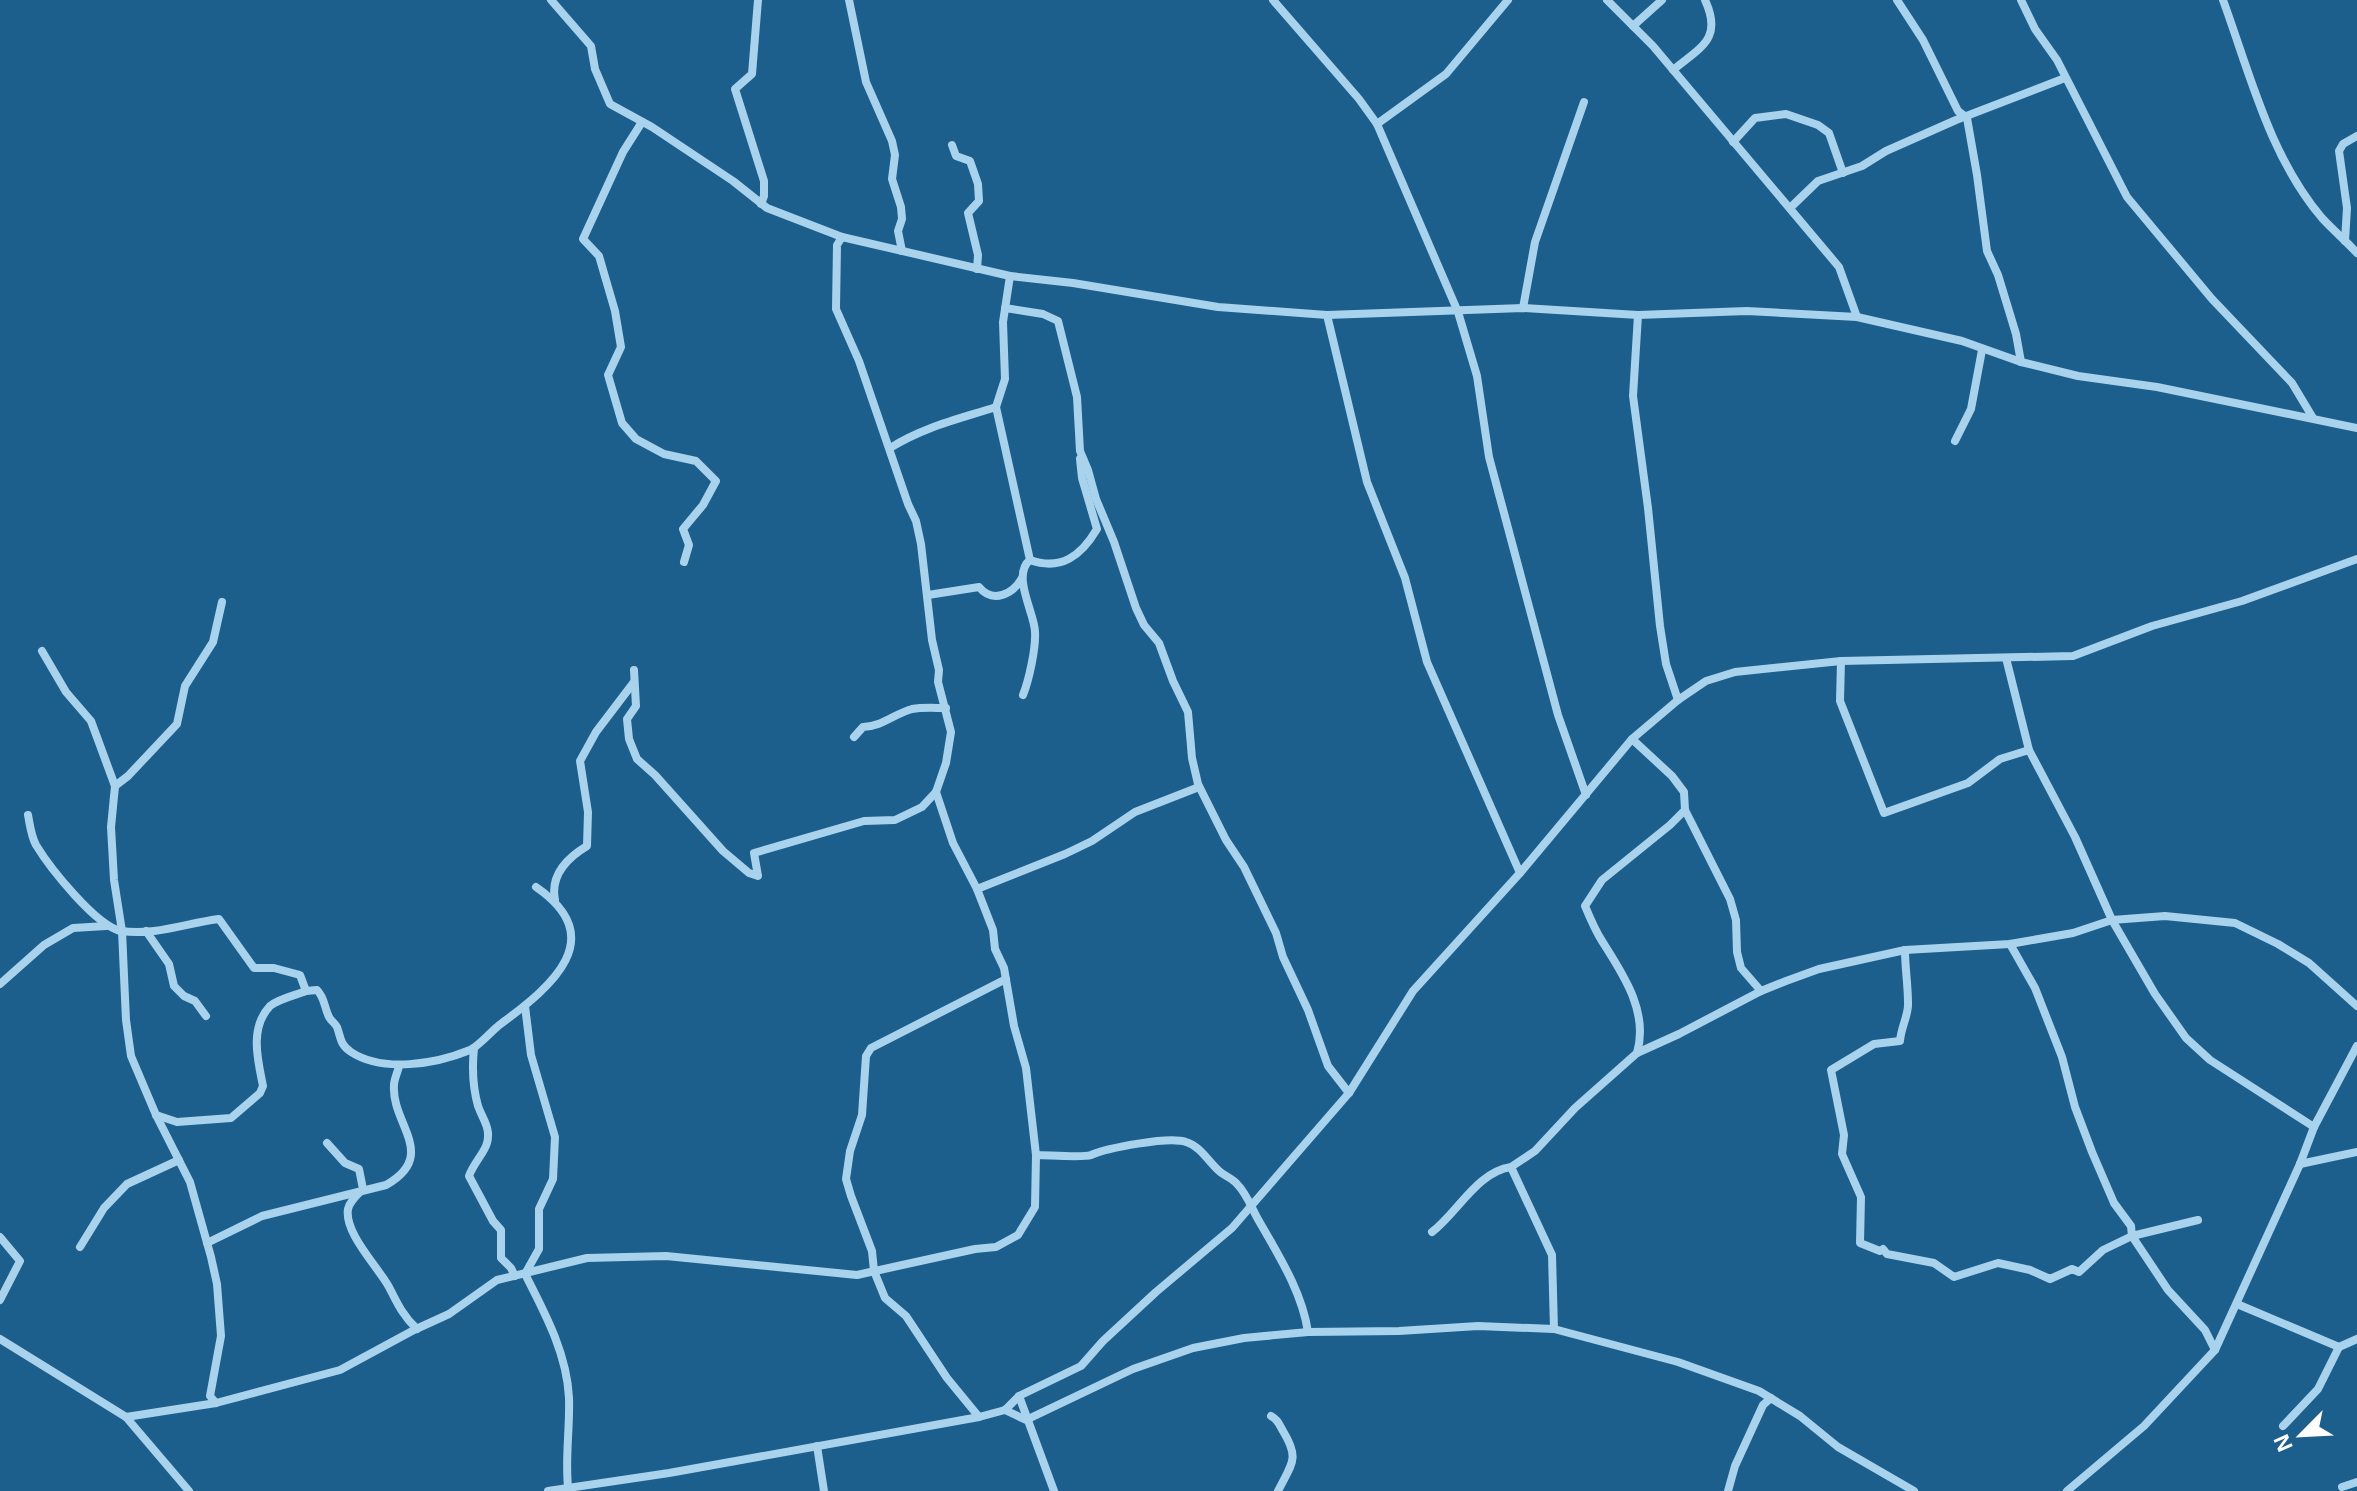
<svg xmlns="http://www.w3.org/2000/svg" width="2357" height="1491" viewBox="0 0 2357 1491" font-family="Arial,sans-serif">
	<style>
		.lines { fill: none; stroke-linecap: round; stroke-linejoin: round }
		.minor { stroke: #a9d2ed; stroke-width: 8 }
	</style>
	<rect width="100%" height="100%" fill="#1c5e8c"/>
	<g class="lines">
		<!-- minor -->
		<g class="minor">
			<path d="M 551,0 L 591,46 L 595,69 L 610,104 L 652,127 L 733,181 L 767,208 L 842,237 L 1010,276 L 1073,283 L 1218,307 L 1327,315 L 1523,308 L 1638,315 L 1747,311 L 1857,317 L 1962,341 L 2021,362 L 2078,376 L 2157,387 L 2357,428"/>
			<path d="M 758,0 L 752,74 L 735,89 L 764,181 L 764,196 L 761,204"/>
			<path d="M 849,0 L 866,82 L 892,141 L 895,155 L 892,179 L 901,207 L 902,219 L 898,231 L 902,251"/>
			<path d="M 1273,0 L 1359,99 L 1377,124 L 1458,312 L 1477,376 L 1489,457 L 1558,715 L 1586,795"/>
			<path d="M 1607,0 L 1653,46 L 1839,267 L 1857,317"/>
			<path d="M 1897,0 L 1923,40 L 1958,111 L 1967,118 L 1977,175 L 1987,251 L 1998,275 L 2016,334 L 2021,362"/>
			<path d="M 2021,0 L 2035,29 L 2057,60 L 2127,197 L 2212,299 L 2292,383 L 2313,418"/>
			<path d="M 2223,0 C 2250,74 2270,157 2322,218 C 2333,230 2346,241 2357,253"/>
			<path d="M 1633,26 L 1662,0"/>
			<path d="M 1673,70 C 1701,47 1723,39 1705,0"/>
			<path d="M 642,122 L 623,152 L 583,239 L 599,256 L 615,311 L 621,347 L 608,375 L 622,423 L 636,439 L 664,454 L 696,461 L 716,481 L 703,505 L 683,529 L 689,545 L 684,562"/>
			<path d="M 1377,124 L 1446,74 L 1508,0"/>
			<path d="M 1733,142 L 1755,118 L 1786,114 L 1818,125 L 1829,133 L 1843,173"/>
			<path d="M 952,145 L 956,156 L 970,161 L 978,184 L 979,201 L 968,213 L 978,255 L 977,269"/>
			<path d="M 1790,208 L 1818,181 L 1862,166 L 1886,151 L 1956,120 L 2065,78"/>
			<path d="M 842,237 L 837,245 L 836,309 L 859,361 L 908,504 L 916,521 L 921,544 L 932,640 L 939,670 L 938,682 L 951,732 L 946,763 L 936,792 L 953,843 L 977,889 L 993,930 L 995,949 L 1004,968 L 1014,1026 L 1026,1068 L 1036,1155 C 1048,1155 1083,1158 1091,1155 C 1107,1148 1169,1136 1186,1142 C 1200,1146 1208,1161 1218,1170 C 1224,1176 1232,1178 1237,1184 C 1247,1194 1252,1209 1259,1221 C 1279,1256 1302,1292 1308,1332"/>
			<path d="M 2345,241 L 2347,208 L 2339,151 L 2343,144 L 2357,136"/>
			<path d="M 1010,276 L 1003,322 L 1005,379 L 996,407 L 1030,560 C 1011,575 1035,614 1035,632 C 1036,648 1029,680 1023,695"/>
			<path d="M 1005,308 L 1043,314 L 1058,321 L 1077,397 L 1080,451 L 1088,470 L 1096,499 L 1114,542 L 1136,608 L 1144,625 L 1159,643 L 1173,681 L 1188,712 L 1192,758 L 1198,784 L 1226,840 L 1244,867 L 1276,933 L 1283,957 L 1308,1010 L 1328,1066 L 1349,1093"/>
			<path d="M 1523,308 L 1535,242 L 1584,102"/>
			<path d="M 1327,315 L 1367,482 L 1405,578 L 1427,662 L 1520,873"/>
			<path d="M 1638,315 L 1633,396 L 1648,508 L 1660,626 L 1666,664 L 1678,700"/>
			<path d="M 1955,441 L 1971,409 L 1982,350"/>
			<path d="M 890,448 C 923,427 959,419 996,407"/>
			<path d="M 1030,560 C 1061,571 1081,556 1097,529 L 1082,478 L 1080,459"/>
			<path d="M 928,595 L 979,587 C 993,604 1013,594 1022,578"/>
			<path d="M 42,651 L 66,692 L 91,721 L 115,786 L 111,827 L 114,880 L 122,931 L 126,1020 L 131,1056 L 156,1115 L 190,1182 L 211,1257 L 217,1284 L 221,1336 L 210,1396 L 216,1403"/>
			<path d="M 2006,658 L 2029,750 L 2075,837 L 2112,920 L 2155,994 L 2186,1038 L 2210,1060 L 2314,1127"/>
			<path d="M 1841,661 L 1840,701 L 1884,813 L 1968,783 L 2000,759 L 2029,750"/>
			<path d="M 634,670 L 636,706 L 627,719 L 629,739 L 637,759 L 655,775 L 723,851 L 749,873 L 758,876 L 754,853 L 864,821 L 895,820 L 922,807 L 936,792"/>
			<path d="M 854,737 L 863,727 C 883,726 894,714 912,709 C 923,707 935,708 946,708"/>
			<path d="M 1632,739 L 1672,776 L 1684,792 L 1685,810 L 1670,825 L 1602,880 L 1585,906 C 1590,918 1595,930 1602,941 C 1623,974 1649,1012 1637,1053"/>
			<path d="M 115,786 L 128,776 L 177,724 L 185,686 L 213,642 L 222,602"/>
			<path d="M 1685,810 L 1730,899 L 1736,920 L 1737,952 L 1741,968 L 1761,991"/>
			<path d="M 28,815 C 30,825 31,836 36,845 C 50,868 96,926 121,931 C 154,936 187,923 219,919 L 254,968 L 274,968 L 300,975 L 306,991 C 296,995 278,999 270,1006 C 249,1028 258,1061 263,1086 L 260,1093 L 231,1118 L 177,1122 L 156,1115"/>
			<path d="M 977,889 L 1065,854 L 1092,841 L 1135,812 L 1199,787"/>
			<path d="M 555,900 C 550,875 567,858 587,846 L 588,812 L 580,761 L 596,732 L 634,682"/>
			<path d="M 146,931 L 169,964 L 174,986 L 184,996 L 195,1001 L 206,1016"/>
			<path d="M 2010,944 L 2035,988 L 2062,1057 L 2075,1107 L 2092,1152 L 2114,1203 L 2131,1226 L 2132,1236 L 2168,1290 L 2205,1330 L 2215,1350"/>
			<path d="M 1905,950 C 1905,968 1908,985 1908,1003 C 1909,1014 1901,1027 1900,1041 L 1874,1044 L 1831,1070 L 1844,1135 L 1842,1154 L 1861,1197 L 1860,1243 L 1880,1251 L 1883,1249 L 1887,1254 L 1934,1263 L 1954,1277 L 1998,1263 L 2030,1270 L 2050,1279 L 2072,1269 L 2079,1272 L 2103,1250 L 2132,1236 L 2198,1220"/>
			<path d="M 0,984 L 44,945 L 73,928 L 106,926"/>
			<path d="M 306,991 L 317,990 C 325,998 324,1007 329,1017 C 331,1021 335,1023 337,1027 C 341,1038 340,1045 351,1052 C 383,1073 436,1064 470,1050 C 479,1046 492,1030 502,1023 C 552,986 610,938 536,887"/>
			<path d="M 525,1006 L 531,1055 L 555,1137 L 553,1179 L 539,1209 L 539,1249 L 525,1274 C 545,1313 567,1354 569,1398 C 570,1428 565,1457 568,1487"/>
			<path d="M 474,1048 C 472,1067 473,1088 478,1106 C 483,1120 491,1128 487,1143 C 485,1152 473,1164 469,1176 L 493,1221 L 501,1230 L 501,1258 L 511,1268 L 515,1276"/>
			<path d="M 327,1143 L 345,1163 L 359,1169 L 363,1189 C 357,1195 350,1201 348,1209 C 344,1233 378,1267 389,1287 C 397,1303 403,1316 417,1329"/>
			<path d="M 2300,1164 L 2357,1152"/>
			<path d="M 1432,1232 C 1458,1212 1477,1172 1511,1167"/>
			<path d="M 0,1237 L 20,1261 L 0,1300"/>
			<path d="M 207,1243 L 262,1216 L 386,1185 C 439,1155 391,1124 394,1085 C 394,1079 398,1072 399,1066"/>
			<path d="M 80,1247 L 104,1208 L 127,1184 L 179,1160"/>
			<path d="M 2237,1304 L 2339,1347 L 2357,1339"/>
			<path d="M 1554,1329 L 1552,1255 L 1511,1167 L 1535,1151 L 1575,1108 L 1637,1053 L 1679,1034 L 1761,991 L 1786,981 L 1819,969 L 1905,950 L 2010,944 L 2073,933 L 2112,920 L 2165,916 L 2235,923 L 2278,944 L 2309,963 L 2357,1006"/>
			<path d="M 0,1339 L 126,1417 L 189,1491"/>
			<path d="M 1019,1396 L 1054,1491"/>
			<path d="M 1005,1410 L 1026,1420 L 1133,1369 L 1193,1348 L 1244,1338 L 1308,1332 L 1399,1331 L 1478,1326 L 1554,1329 L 1678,1362 L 1759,1391 L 1800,1416 L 1838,1447 L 1914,1491"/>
			<path d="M 1271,1416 C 1278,1420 1279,1424 1283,1431 C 1300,1459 1292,1463 1278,1491"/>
			<path d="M 126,1417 L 216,1403 L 340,1370 L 414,1330 L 449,1314 L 497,1280 L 587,1258 L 666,1256 L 857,1275 L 975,1249 L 996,1247 L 1018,1235 L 1035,1207 L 1036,1155"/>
			<path d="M 979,1417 L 947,1378 L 906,1316 L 885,1298 L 874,1271 L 872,1251 L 851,1196 L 846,1179 L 850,1151 L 862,1115 L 866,1056 L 871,1048 L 1006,979"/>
			<path d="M 2283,1426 L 2318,1389 L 2339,1347"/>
			<path d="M 817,1446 L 824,1491"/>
			<path d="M 2342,1487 L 2357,1482"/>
			<path d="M 548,1491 L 669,1473 L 979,1417 L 1005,1410 L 1019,1396 L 1081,1366 L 1103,1341 L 1156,1292 L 1232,1228 L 1349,1093 L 1413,991 L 1520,873 L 1632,739 L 1678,700 L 1706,681 L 1735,672 L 1841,661 L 2073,656 L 2152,626 L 2242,601 L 2357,559"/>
			<path d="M 1728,1491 L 1735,1466 L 1763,1405 L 1771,1398"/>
			<path d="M 2067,1491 L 2144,1426 L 2215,1350 L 2300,1164 L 2314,1127 L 2357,1046"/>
		</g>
	</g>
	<!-- north arrow -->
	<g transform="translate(2301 1435) rotate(246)" stroke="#1c5e8c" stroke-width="6" paint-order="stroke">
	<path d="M0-6L14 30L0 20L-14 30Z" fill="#ffffff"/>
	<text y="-12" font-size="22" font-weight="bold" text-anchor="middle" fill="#ffffff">N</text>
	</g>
</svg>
